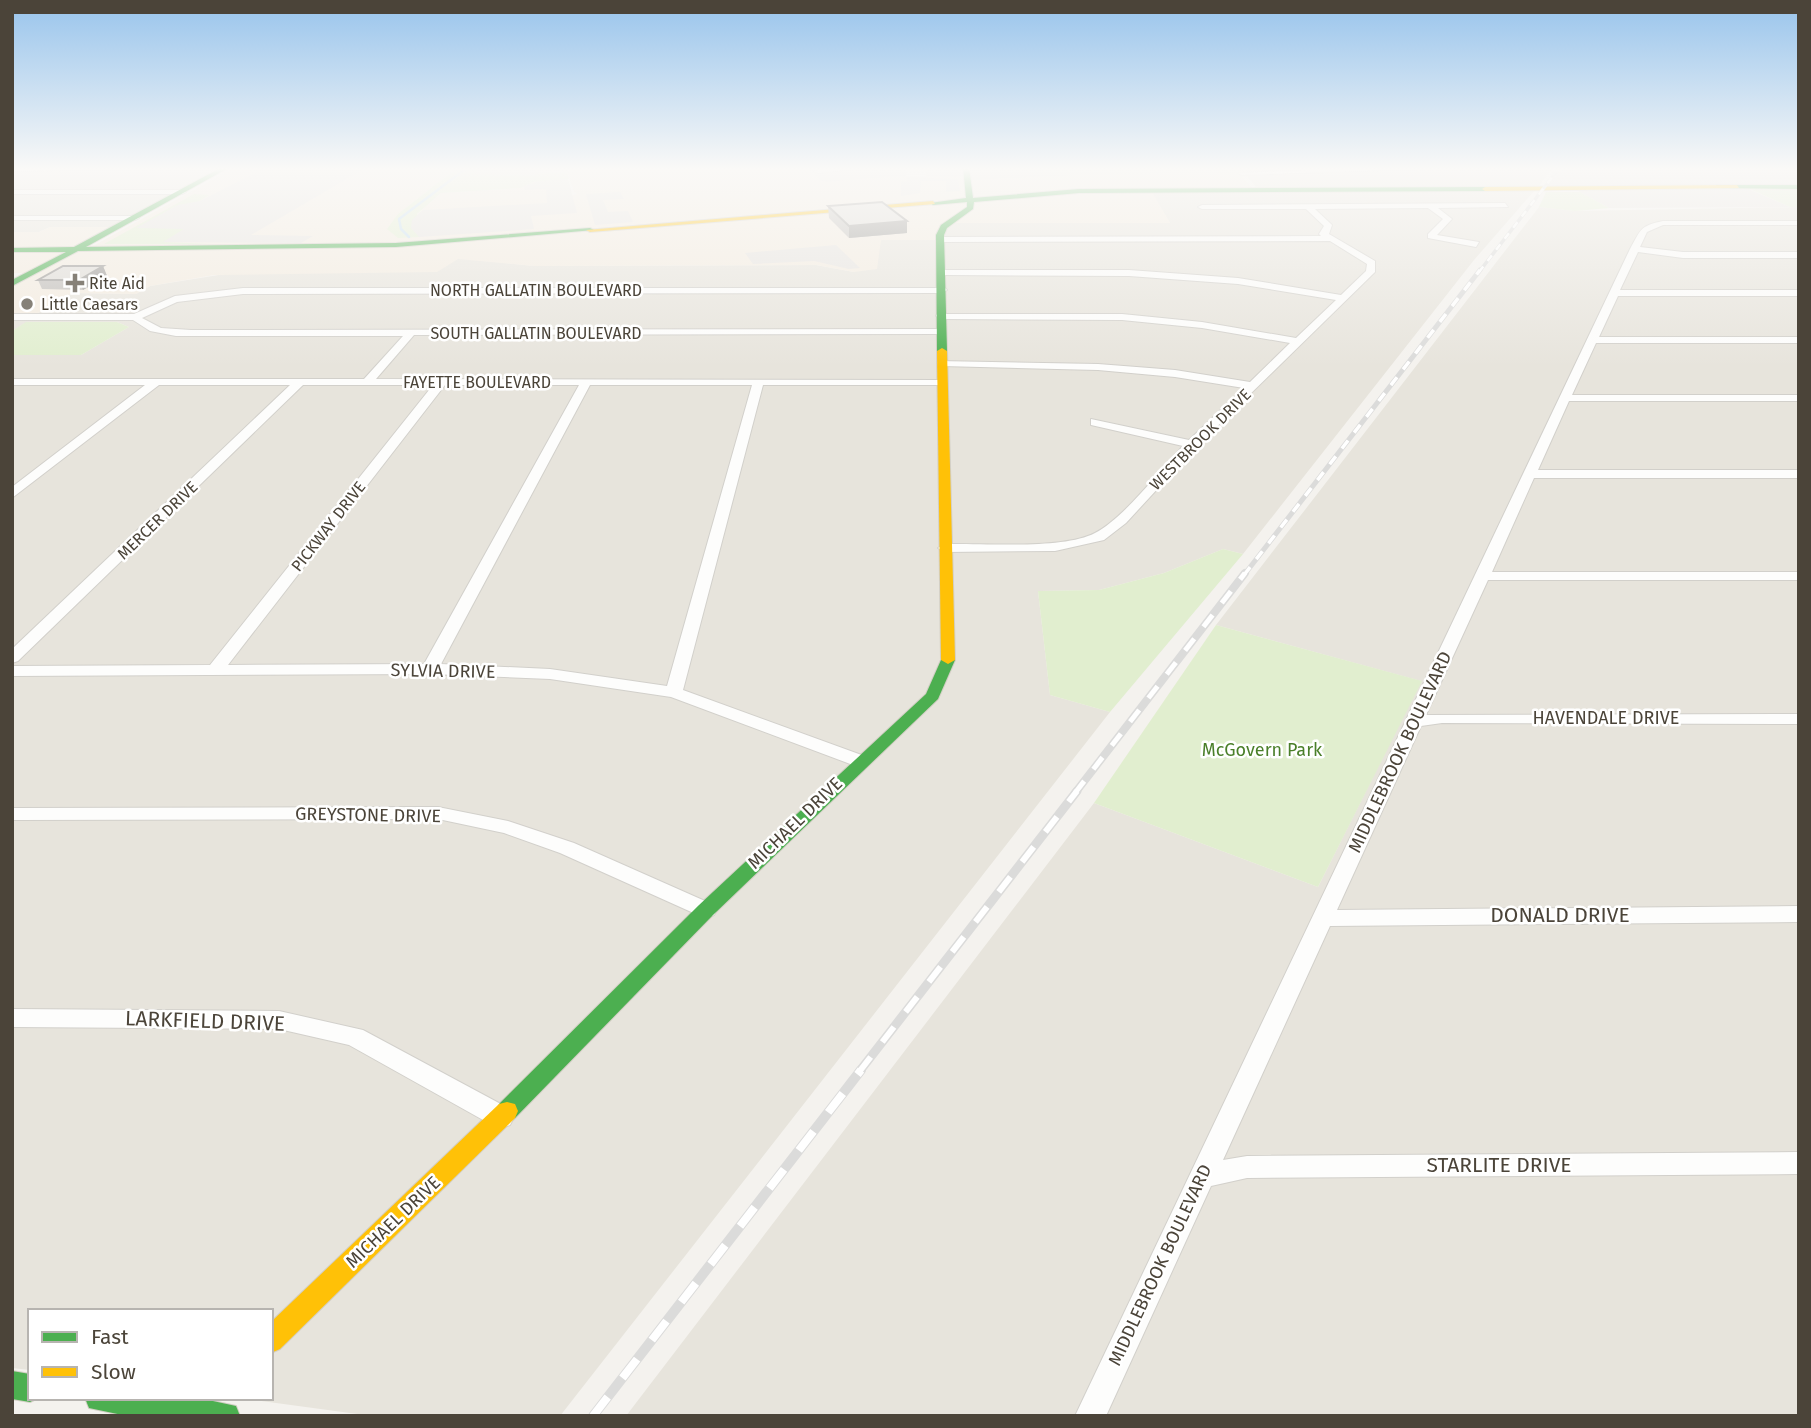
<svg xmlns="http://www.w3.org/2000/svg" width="1811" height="1428" viewBox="0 0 1811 1428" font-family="'Fira Sans',sans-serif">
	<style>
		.residential { fill: #e7e4dc }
		.commercial { fill: #f3ebdf }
		.industrial { fill: #e6e2de }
		.green { fill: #e1eecf }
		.parking { fill: #e6e3df }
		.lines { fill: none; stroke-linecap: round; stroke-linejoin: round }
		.stream { stroke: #c0ddf1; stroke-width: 2.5 }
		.street-casing { stroke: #d2d0cb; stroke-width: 2 }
		.fast-casing { stroke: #d3cfc5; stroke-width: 2 }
		.slow-casing { stroke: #d3cfc5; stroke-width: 2 }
		.street { fill: #fdfdfc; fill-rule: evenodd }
		.fast { fill: #4caf50; fill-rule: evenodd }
		.slow { fill: #ffc107; fill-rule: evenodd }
		.rail-far4-casing { stroke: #dbdbda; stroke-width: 3.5 }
		.rail-far3-casing { stroke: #dbdbda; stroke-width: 5 }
		.rail-far2-casing { stroke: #dbdbda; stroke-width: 8 }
		.rail-far1-casing { stroke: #dbdbda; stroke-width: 9 }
		.rail-casing { stroke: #dbdbda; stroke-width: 10 }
		.rail-far4 { stroke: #fff; stroke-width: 2.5; stroke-dasharray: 7; stroke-linecap: butt }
		.rail-far3 { stroke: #fff; stroke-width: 3.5; stroke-dasharray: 10; stroke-linecap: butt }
		.rail-far2 { stroke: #fff; stroke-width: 5; stroke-dasharray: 15; stroke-linecap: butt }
		.rail-far1 { stroke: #fff; stroke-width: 6; stroke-dasharray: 19; stroke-linecap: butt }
		.rail { stroke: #fff; stroke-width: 8; stroke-dasharray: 24; stroke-linecap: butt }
		.wall { fill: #bfbcb8 }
		.shaded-wall { fill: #9b9996 }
		.building { fill: #dedbd6; stroke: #9b9996; stroke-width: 2 }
		.poi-dot { fill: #868178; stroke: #fff; stroke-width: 2.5 }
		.labels { text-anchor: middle; stroke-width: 5; stroke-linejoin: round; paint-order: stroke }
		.far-poi-label { font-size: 16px; fill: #4b4439; stroke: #fff; text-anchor: start }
		.far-street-label { font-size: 16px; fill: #4b4439; stroke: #fff }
		.street-label { font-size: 18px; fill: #4b4439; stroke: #fff }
		.park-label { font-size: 18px; fill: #4a7f2a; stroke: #fff }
		.near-street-label { font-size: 21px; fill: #4b4439; stroke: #fff }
	</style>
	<rect width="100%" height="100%" fill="#f4f2ee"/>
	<!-- residential -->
	<g class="residential">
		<path d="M 12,167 L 226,167 L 117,227 L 50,227 L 39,232 L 12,232 Z"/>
		<path d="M 481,167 L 593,167 L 528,175 L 473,174 Z"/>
		<path d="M 806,167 L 906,167 L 906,176 L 827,182 L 821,181 Z"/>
		<path d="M 925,167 L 1553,167 L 1539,186 L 1257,188 L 1244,173 L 1110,174 L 971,180 L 969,177 L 926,177 Z"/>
		<path d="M 1535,190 L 1474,260 L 1243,554 L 1223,549 L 1164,573 L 1099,590 L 1038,591 L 1050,695 L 1110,712 L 560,1416 L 372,1416 L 240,1398 L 271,1398 L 271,1311 L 30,1311 L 30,1370 L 12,1368 L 12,355 L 81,355 L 129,327 L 117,322 L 27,322 L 12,331 L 12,316 L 33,316 L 72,293 L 136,294 L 150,286 L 231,273 L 457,258 L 534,266 L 816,265 L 854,272 L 880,239 L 936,240 L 945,223 L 1170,223 L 1151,192 Z"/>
		<path d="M 1539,207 L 1575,211 L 1799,207 L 1799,1416 L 626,1416 L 1094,803 L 1318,887 L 1421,681 L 1216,625 Z"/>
	</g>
	<!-- commercial -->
	<path class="commercial" d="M 235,167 L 458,167 L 398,214 L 391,227 L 412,219 L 441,193 L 521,188 L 533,182 L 567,179 L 573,199 L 572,195 L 578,194 L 574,192 L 567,171 L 593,167 L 805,167 L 821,181 L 827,182 L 899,176 L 970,177 L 971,180 L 1110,174 L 1239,173 L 1255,191 L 1152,192 L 1170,223 L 945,223 L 937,240 L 881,240 L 877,269 L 854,272 L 816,265 L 534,266 L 458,259 L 437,272 L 214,275 L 150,286 L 136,294 L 72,293 L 33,316 L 12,316 L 12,282 L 26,273 L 12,273 L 12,232 L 39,232 L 50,227 L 117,227 L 79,247 L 95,245 Z"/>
	<!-- industrial -->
	<path class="industrial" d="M 1563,167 L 1799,167 L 1799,186 L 1746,188 L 1790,207 L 1609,208 L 1569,186 L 1547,186 Z"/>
	<!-- green -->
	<g class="green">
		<path d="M 458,167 L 481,167 L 474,174 L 528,175 L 567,171 L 569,179 L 533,182 L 521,188 L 441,193 L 417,214 L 419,237 L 398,238 L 387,229 L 398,214 Z"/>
		<path d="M 1750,189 L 1799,189 L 1799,207 L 1790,207 Z"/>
		<path d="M 1546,192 L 1580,192 L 1609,208 L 1575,211 L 1539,207 Z"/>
		<path d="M 194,194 L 209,195 L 198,202 L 174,207 L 138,228 L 186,228 L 164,242 L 212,244 L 104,244 Z"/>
		<path d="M 26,322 L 117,322 L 129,327 L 81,355 L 12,355 L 12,331 Z"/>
		<path d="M 1223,549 L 1243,554 L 1110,712 L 1050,695 L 1038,591 L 1099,590 L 1164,573 Z"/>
		<path d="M 1216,625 L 1422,681 L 1318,887 L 1094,803 Z"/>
	</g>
	<!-- parking -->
	<g class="parking">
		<path d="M 246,167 L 367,167 L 251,235 L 313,236 L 301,243 L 163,242 L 184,229 L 136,228 L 178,205 L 200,201 L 259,171 L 245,170 Z"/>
		<path d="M 907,177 L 958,179 L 960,191 L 946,192 L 946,181 L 921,181 L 920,193 L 901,196 L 901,182 L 907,181 Z"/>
		<path d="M 568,179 L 577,213 L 531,216 L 534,229 L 419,237 L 411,228 L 412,220 L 423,210 L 547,203 L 546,189 L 525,190 L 524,186 L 540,181 Z"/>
		<path d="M 620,192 L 624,199 L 603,200 L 608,212 L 628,211 L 633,222 L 595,225 L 586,194 Z"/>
		<path d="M 836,245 L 860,268 L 849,269 L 814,261 L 753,264 L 745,253 Z"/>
	</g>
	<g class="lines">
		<!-- stream -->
		<path class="stream" d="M 409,237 L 401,229 L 399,219 L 468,167"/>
		<!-- street casing -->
		<g class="street-casing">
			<g id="street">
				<path d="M 12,167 L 131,167 L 134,169 L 12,171 Z"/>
				<path d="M 840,167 L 871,167 L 818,173 L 814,171 Z"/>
				<path d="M 995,167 L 967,170 L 963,168 L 964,167 Z"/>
				<path d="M 1385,167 L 1472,167 L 1242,175 L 1238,173 Z"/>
				<path d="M 12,190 L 182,190 L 186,192 L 182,194 L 12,194 Z"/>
				<path d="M 1505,203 L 1508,207 L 1438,208 L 1452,219 L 1437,235 L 1479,242 L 1476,247 L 1428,238 L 1428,234 L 1443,219 L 1428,208 L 1315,209 L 1332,225 L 1329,234 L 1375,261 L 1375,272 L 1196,447 L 1126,523 L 1104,540 L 1055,551 L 945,552 L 938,548 L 945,544 C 983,543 1063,550 1095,533 C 1124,518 1160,470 1183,446 L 1091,425 L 1091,419 L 1189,440 L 1244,388 L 1175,377 L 1098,370 L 942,366 L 937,363 L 938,361 L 1098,364 L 1175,370 L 1250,382 L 1290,343 L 1202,328 L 1122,320 L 941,319 L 936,316 L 937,314 L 1122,314 L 1202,322 L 1296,338 L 1336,300 L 1238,284 L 1129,276 L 943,275 L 938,272 L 940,270 L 1129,270 L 1238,278 L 1341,295 L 1366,271 L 1367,264 L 1330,241 L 940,242 L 937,237 L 1321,236 L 1319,234 L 1324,226 L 1306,209 L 1202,209 L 1198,207 L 1202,205 Z"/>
				<path d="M 12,216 L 135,216 L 139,218 L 135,220 L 12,220 Z"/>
				<path d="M 1663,221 L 1799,221 L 1799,225 L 1663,225 L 1647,232 L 1640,247 L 1683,252 L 1799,252 L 1799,258 L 1683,258 L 1638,252 L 1620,290 L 1799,290 L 1799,296 L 1618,296 L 1599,337 L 1799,337 L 1799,343 L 1596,343 L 1572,395 L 1799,395 L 1799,401 L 1569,401 L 1538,470 L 1799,470 L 1799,478 L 1534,478 L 1492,572 L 1799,572 L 1799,580 L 1488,580 L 1426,715 L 1799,714 L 1799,724 L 1442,723 L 1421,726 L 1337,910 L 1799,906 L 1799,922 L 1330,926 L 1223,1160 L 1247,1156 L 1799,1152 L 1799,1174 L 1247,1178 L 1211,1186 L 1106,1416 L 1075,1416 L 1630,249 C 1641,230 1639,226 1663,221 Z"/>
				<path d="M 243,288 L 945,288 L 947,290 L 942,293 L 243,294 L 177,302 L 142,318 L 161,328 L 191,330 L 946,329 L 946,333 L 942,334 L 414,335 L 376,379 L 945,380 L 945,384 L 941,385 L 763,385 L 683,690 L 867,757 L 869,761 L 867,765 L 853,765 L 671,697 L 550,679 L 430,674 L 12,676 L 12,666 L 210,665 L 433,385 L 303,385 L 18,661 L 12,663 L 12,649 L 290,385 L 159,385 L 12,498 L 12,487 L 145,385 L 12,385 L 12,379 L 364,379 L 403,336 L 176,336 L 150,331 L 133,320 L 12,320 L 12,314 L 134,314 L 175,296 ZM 445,385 L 579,385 L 424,664 L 228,665 ZM 590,385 L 752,385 L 667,686 L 550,669 L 441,664 Z"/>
				<path d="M 438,807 L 508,821 L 574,843 L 714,905 L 717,910 L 714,915 L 706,918 L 698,915 L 560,853 L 504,833 L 438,819 L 12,820 L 12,808 Z"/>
				<path d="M 12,1009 L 279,1011 L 363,1030 L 510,1109 L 514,1117 L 510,1125 L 501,1128 L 492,1125 L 349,1045 L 279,1029 L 12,1027 Z"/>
			</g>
		</g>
		<!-- fast casing -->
		<g class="fast-casing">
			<g id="fast">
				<path d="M 222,167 L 230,167 L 86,247 L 396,243 L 590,228 L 594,230 L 396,247 L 78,251 L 12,286 L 12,280 L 66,252 L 12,252 L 12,248 L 74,247 Z"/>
				<path d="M 963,167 L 969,167 L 973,198 L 1079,189 L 1485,187 L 1488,189 L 1485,191 L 1079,193 L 974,202 L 973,209 L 947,228 L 944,235 L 947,351 L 942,354 L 937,351 L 936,235 L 941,225 L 967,207 L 967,202 L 933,205 L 930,203 L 966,198 Z"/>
				<path d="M 1716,185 L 1799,185 L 1799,189 L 1718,188 Z"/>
				<path d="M 948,656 L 955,660 L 938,699 L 713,915 L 515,1118 L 507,1120 L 499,1118 L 496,1111 L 499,1104 L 699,905 L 926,694 L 941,660 Z"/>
				<path d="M 12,1371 L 30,1374 L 30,1398 L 38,1398 L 30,1402 L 12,1399 Z"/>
				<path d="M 85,1398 L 199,1398 L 236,1406 L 240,1416 L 127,1416 L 89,1408 Z"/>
			</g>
		</g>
		<!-- slow casing -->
		<g class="slow-casing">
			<g id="slow">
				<path d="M 1737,185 L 1739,188 L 1485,191 L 1482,189 L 1485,187 Z"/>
				<path d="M 933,201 L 935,204 L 590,232 L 586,230 Z"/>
				<path d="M 942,348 L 947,351 L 955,660 L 948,664 L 941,660 L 937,351 Z"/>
				<path d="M 507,1102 L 515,1104 L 518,1111 L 515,1118 L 280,1349 L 271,1353 L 271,1322 L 499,1104 Z"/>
			</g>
		</g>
		<!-- street -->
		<use href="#street" class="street"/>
		<!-- fast -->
		<use href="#fast" class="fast"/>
		<!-- slow -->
		<use href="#slow" class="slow"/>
		<!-- rail-far4 casing -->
		<g class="rail-far4-casing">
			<path id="rail-far4" d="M 1479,272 L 1560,167"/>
		</g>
		<!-- rail-far3 casing -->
		<g class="rail-far3-casing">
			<path id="rail-far3" d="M 1244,575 L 1480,270"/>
		</g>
		<!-- rail-far2 casing -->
		<g class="rail-far2-casing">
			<path id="rail-far2" d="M 1075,793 L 1245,573"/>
		</g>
		<!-- rail-far1 casing -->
		<g class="rail-far1-casing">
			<path id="rail-far1" d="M 859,1072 L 1077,791"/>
		</g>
		<!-- rail casing -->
		<g class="rail-casing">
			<path id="rail" d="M 593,1416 L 861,1070"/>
		</g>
		<!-- rail-far4 -->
		<use href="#rail-far4" class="rail-far4"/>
		<!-- rail-far3 -->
		<use href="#rail-far3" class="rail-far3"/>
		<!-- rail-far2 -->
		<use href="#rail-far2" class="rail-far2"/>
		<!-- rail-far1 -->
		<use href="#rail-far1" class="rail-far1"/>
		<!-- rail -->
		<use href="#rail" class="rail"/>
	</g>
	<!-- wall -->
	<g class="wall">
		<path d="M 828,206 L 907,233 L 849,238 L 829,218 Z"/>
		<path d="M 103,266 L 107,276 L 83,290 L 42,289 L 38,280 Z"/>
	</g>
	<!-- shaded-wall -->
	<g class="shaded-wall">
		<path d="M 907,221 L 907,233 L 849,238 L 849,226 Z"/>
		<path d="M 103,266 L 107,276 L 83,290 L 79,280 Z"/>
	</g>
	<!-- building -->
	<g class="building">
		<path d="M 882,202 L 907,221 L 849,226 L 828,206 Z"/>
		<path d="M 63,266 L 103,266 L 79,280 L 38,280 Z"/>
	</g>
	<!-- sky -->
	<linearGradient id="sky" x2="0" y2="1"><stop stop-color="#98c4ec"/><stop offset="0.46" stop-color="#faf9f7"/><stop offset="1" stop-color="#faf9f7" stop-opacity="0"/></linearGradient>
	<rect width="1811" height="367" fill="url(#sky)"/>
	<!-- markers -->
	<g class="poi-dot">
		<path d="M71.5 272.5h7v7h7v7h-7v7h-7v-7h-7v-7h7z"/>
		<circle cx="27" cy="304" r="7"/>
	</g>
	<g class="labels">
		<!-- far-poi labels -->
		<g class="far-poi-label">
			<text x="89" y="289">Rite Aid</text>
			<text x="41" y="310">Little Caesars</text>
		</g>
		<!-- far-street labels -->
		<g class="far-street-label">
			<text x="536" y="296">NORTH GALLATIN BOULEVARD</text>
			<text x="536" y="339">SOUTH GALLATIN BOULEVARD</text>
			<text x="477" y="388">FAYETTE BOULEVARD</text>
			<text transform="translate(1200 439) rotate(-45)" y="6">WESTBROOK DRIVE</text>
			<text transform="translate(157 520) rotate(-44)" y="6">MERCER DRIVE</text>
			<text transform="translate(328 526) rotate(-52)" y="6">PICKWAY DRIVE</text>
		</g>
		<!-- street labels -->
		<g class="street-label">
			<text transform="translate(443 671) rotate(1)" y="6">SYLVIA DRIVE</text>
			<text x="1606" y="724">HAVENDALE DRIVE</text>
			<text transform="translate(1400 752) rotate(-65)" y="6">MIDDLEBROOK BOULEVARD</text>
			<text transform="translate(368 815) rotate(1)" y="6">GREYSTONE DRIVE</text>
			<text transform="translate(795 823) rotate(-44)" y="6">MICHAEL DRIVE</text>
			<text transform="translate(393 1222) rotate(-44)" y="6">MICHAEL DRIVE</text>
			<text transform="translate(1160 1265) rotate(-65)" y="6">MIDDLEBROOK BOULEVARD</text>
		</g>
		<!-- park labels -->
		<g class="park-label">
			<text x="1262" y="756">McGovern Park</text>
		</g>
		<!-- near-street labels -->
		<g class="near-street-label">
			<text x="1560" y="922">DONALD DRIVE</text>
			<text transform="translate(205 1021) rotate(2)" y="7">LARKFIELD DRIVE</text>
			<text x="1499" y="1172">STARLITE DRIVE</text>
		</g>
	</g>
	<!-- border -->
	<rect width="1811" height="1428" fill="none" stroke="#4b4439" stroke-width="28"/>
	<!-- legend -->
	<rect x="28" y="1309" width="245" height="91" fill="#ffffff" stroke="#b7b4b0" stroke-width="2"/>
	<rect x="42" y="1332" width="35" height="10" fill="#4caf50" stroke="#b7b4b0" stroke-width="2"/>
	<text x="91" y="1344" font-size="21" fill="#4b4439">Fast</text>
	<rect x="42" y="1367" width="35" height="10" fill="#ffc107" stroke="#b7b4b0" stroke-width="2"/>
	<text x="91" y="1379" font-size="21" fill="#4b4439">Slow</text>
</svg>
